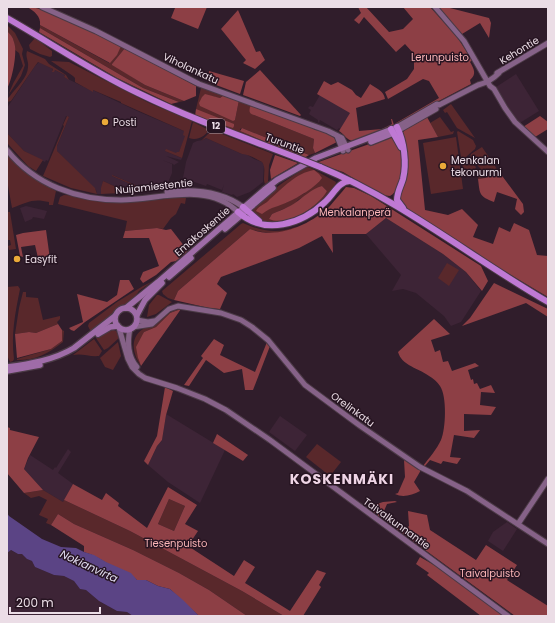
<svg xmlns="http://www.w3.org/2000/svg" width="555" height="623" viewBox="0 0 555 623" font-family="Poppins,sans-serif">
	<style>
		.built { fill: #3d2436 }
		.green { fill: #59282b; fill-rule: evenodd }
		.forest { fill: #8d3f45; fill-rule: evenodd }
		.water { fill: #5b4485 }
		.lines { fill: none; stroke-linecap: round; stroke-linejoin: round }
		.secondary-casing { stroke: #4b3a46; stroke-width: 7 }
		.primary-casing { stroke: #4b3a46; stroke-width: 8 }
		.highway-casing { stroke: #4b3a46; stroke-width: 8 }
		.secondary { stroke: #866288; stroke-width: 5 }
		.primary { stroke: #9f6ca8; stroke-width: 5.5 }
		.highway { stroke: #bf79d4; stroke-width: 6 }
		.highway-bridge-casing { stroke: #4b3a46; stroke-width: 8; stroke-linecap: butt }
		.highway-bridge { stroke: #bf79d4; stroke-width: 6 }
		.poi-dot { fill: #ebaa39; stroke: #261421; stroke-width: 1.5 }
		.labels { text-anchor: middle; stroke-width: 3; stroke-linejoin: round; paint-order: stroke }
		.shield { fill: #261421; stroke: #b0a1ab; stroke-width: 1 }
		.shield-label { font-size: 9px; font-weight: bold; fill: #ebdde6 }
		.street-label { font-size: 10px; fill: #ebdde6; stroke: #261421 }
		.park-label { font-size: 10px; fill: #fbb5b7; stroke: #261421 }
		.poi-label { font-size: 10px; fill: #ebdde6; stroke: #261421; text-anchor: start }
		.water-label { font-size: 11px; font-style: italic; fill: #e1dcf0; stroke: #261421 }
		.district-label { font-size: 14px; font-weight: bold; letter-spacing: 1px; fill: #efd5e6; stroke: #261421 }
	</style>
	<rect width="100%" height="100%" fill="#301d2b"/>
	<!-- built -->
	<g class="built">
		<path d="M 39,62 L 53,69 L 52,71 L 55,70 L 65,75 L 64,77 L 92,91 L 93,90 L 137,111 L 184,131 L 186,136 L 179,152 L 177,154 L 165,151 L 182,158 L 181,160 L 166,156 L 179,162 L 174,165 L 173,164 L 162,160 L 172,164 L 172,173 L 167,185 L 152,185 L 153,189 L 145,190 L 145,187 L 142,186 L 142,190 L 141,190 L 140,187 L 112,175 L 112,176 L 133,185 L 131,190 L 125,191 L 103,181 L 101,194 L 97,194 L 96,190 L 57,151 L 57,146 L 69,117 L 66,116 L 48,161 L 46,160 L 45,162 L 24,151 L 7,133 L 7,108 L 35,66 Z"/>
		<path d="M 516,74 L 539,111 L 518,124 L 496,87 Z"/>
		<path d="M 320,95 L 351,113 L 341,129 L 339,128 L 337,130 L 320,120 L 319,123 L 318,122 L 318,120 L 309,114 L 311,110 L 308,108 L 310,106 L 313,107 Z"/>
		<path d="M 206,138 L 242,154 L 246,154 L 254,159 L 262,162 L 264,165 L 263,182 L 250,192 L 237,197 L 233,194 L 232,195 L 222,192 L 224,184 L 222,190 L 207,184 L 206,186 L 183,178 L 186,162 L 193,143 L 197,141 L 203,140 Z"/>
		<path d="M 26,206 L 47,211 L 44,219 L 33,217 L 32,219 L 25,222 L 20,208 Z"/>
		<path d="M 386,218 L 443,254 L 466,272 L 481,291 L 461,322 L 451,326 L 444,316 L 416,293 L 403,289 L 392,291 L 401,275 L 366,234 Z"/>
		<path d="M 166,414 L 225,450 L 200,503 L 168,482 L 148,465 L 157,446 L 162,440 Z"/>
		<path d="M 280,416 L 307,435 L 295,451 L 269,432 Z"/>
		<path d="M 68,449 L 71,452 L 58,473 L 73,484 L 63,502 L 43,490 L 24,469 L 30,455 L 53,470 L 55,467 L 56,468 Z"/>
		<path d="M 507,522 L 517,529 L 503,551 L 488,541 L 493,532 Z"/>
		<path d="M 10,550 L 18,554 L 22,554 L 27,559 L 32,561 L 35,567 L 54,575 L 64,576 L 74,581 L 80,589 L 86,590 L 99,601 L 117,611 L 127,612 L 133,616 L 7,616 L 7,553 Z"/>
	</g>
	<!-- green -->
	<g class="green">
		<path d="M 7,25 L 15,33 L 23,49 L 22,54 L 25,65 L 21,76 L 9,94 C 12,84 18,75 23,66 L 19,53 L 15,50 C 15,42 13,37 7,31 Z"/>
		<path d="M 40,25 L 109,63 L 121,46 L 125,48 L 112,64 L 145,85 L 184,101 L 179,102 L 143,88 L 40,28 Z"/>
		<path d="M 35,38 L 52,51 L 52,56 L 50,57 L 40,54 L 30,49 L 29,45 Z"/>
		<path d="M 27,51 L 45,59 L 49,64 L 66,75 L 69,80 L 64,77 L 65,75 L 55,70 L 54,72 L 52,72 L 53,69 L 38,62 L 35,66 L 11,101 L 7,102 L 7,99 L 10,96 C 16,88 28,77 28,67 C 29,61 25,57 27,51 Z"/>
		<path d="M 51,61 L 69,62 L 149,103 L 192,121 L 182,158 L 165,151 L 166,149 L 176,153 L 177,152 L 179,152 L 185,136 L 183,135 L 184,131 L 121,103 L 121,102 L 93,90 L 93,92 L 75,82 L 75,78 L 73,76 Z"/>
		<path d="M 201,88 L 224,95 L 220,98 L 211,96 L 235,120 L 239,100 L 252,105 L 254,115 L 314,139 L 313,148 L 315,153 L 309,155 L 242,128 L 240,129 L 240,131 L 304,158 L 206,120 L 196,109 Z"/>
		<path d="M 451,104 L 475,138 L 457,128 L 447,112 L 445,113 L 443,110 Z"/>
		<path d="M 67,116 L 69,117 L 57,146 L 57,151 L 95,188 L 97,194 L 71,188 L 43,176 L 64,126 L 63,125 Z"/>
		<path d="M 440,117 L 451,132 L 454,131 L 453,134 L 438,137 L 430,123 Z"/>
		<path d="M 193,122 L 209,130 C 204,137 197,141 189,138 Z"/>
		<path d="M 212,130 L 273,154 L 269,165 L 268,182 L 265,184 C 262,178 267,169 262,162 C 256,159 248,154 242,154 L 206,138 L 201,141 Z"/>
		<path d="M 458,131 L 473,140 L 476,146 L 475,149 L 467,156 L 468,160 L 476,167 L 475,170 L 463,170 L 457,132 Z"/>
		<path d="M 7,133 L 24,151 L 43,160 L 36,171 L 28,166 L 8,144 Z"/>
		<path d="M 456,137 L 463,189 L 431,194 L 423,143 Z"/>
		<path d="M 482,147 L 497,169 L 485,178 L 478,179 L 477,175 L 480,168 L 470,158 L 471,154 Z"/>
		<path d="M 7,154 L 26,173 L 56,191 L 53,205 L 49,205 L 49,202 C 33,198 28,202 12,208 L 7,180 Z"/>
		<path d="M 308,167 C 318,171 326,177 336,182 C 335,188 330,192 326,197 C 313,212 278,232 259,219 C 256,217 254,214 252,212 C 259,198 294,174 308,167 ZM 291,181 L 305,193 L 288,202 L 271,207 L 258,208 L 270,200 ZM 322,186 L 327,191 L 269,219 L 272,214 L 295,204 L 298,200 Z"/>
		<path d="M 112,175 L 140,187 L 141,190 L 121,193 L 101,194 L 101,188 L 103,181 L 125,191 L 126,188 L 131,190 L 133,185 L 112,176 Z"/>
		<path d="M 64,195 L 158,200 L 172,198 L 186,198 L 185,204 L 181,203 L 176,214 L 171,218 L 163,229 L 157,228 L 125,231 L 127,221 L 58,204 L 60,197 Z"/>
		<path d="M 7,212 L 10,212 L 16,249 L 9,250 L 8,246 L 11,245 L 10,240 L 7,240 Z"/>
		<path d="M 243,223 C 261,231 277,234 296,227 C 286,236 261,233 250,229 L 178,291 L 174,300 L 168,298 L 163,294 L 162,291 L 241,224 Z"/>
		<path d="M 447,263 L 459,270 L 449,286 L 438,278 Z"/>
		<path d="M 153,281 L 139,291 L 131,302 L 116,309 L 112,315 L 91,332 L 88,326 L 89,323 L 117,302 L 143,286 Z"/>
		<path d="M 18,286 L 20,289 C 15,314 11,334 14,359 L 13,361 L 10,362 L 7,355 L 7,287 Z"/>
		<path d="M 23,292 L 26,292 L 26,297 L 38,298 L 43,320 L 60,316 L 60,319 L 57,322 L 58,324 L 36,333 L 29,332 L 15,334 L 19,308 Z"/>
		<path d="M 157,295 L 159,295 L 172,302 L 156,314 L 147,317 L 149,305 Z"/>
		<path d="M 178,308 L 181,309 L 170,313 L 156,327 L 144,332 L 138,358 L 141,366 C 133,354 129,338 143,329 C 146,327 151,327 155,325 C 163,319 168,312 178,308 Z"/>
		<path d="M 111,329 L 116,331 L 120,337 L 108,348 L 104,350 L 96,338 L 101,333 Z"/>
		<path d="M 62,330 L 64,331 L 63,342 C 47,354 37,360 17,360 L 17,359 L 51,349 L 62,341 Z"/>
		<path d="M 94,339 L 102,351 L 99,356 C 89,357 82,353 73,355 Z"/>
		<path d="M 118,342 L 121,356 L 113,370 L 105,367 L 100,358 Z"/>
		<path d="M 317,444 L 341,462 L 330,476 L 306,457 Z"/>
		<path d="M 43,490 L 63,502 L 64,500 L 130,531 L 242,591 L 284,616 L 247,616 L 209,590 L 179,573 L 133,550 L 74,524 L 58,514 L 51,525 L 46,523 L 48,519 L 39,515 L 47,500 L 39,496 L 31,498 L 24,493 Z"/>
		<path d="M 169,499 L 185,506 L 174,531 L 158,524 Z"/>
	</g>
	<!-- forest -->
	<g class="forest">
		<path d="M 27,7 C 40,7 54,14 66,20 C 72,23 74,25 80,26 L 121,46 L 117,55 L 110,63 L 40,25 C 41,16 34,11 27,7 Z"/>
		<path d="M 174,7 L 207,7 L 198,29 L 171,18 L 175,8 Z"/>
		<path d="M 358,7 L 366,7 L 389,32 L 403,29 L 413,19 L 403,7 L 430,7 L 457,37 L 472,60 L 470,62 C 474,69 477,74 470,80 L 471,84 L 397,123 L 396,123 L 439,98 L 429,81 L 423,79 L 388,99 L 385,92 L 407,79 L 414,69 L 414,54 L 405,44 L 396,52 L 364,17 L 359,24 L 354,20 L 361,13 Z"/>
		<path d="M 437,7 L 446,7 L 489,18 L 491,23 L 489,38 L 480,23 L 462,34 Z"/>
		<path d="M 238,10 L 256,52 L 260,51 L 265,60 L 255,69 L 243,63 L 246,60 L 221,29 Z"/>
		<path d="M 40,28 L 143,88 L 179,102 L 171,104 L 117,78 L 39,32 Z"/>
		<path d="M 7,31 C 10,34 13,37 14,42 C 18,52 12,80 7,89 Z"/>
		<path d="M 125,48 L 196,86 L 196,96 L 184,101 L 145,85 L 112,65 L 112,64 Z"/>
		<path d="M 260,70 L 301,115 L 300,116 L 243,95 L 246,82 Z"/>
		<path d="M 209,71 L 244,81 L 240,94 L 208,82 Z"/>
		<path d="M 324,81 L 331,85 L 338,82 L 352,90 L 356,95 L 361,98 L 370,84 C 376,88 384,91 385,99 L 356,108 L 359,131 L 382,129 L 392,124 L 391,119 L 392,119 L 394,125 C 385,129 360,142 352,141 C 347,140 343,133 339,131 L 350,113 L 317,94 Z"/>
		<path d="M 205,94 L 220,98 L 224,95 L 239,100 L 235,120 L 233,121 L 200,106 L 199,103 L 202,97 Z"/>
		<path d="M 252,105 L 306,124 L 315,130 L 324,131 L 333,136 L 337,142 L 315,153 L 313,148 L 314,139 L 254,115 C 249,113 249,112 250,107 Z"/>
		<path d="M 196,109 L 234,124 L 234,126 L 233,128 L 195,116 Z"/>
		<path d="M 540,116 L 548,122 L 548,129 L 535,137 L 523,127 Z"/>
		<path d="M 427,117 L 438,137 L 418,140 L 425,210 L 448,215 L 462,209 L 478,225 L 473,237 L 493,244 L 499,227 L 510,232 L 514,223 L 529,230 L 537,255 L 548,256 L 548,297 L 489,262 L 400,204 L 399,198 L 404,183 L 402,133 L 408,127 Z"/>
		<path d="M 242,128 L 309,155 L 304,158 L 240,131 Z"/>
		<path d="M 389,137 C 409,141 405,189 390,196 L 382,195 L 343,172 L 316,163 Z"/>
		<path d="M 275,155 L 298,163 L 271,179 L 270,170 Z"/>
		<path d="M 497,169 L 523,204 L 524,212 L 521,215 L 515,209 L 517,199 L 497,192 L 494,202 C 479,196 480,195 478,179 L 485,178 Z"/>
		<path d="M 314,170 L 319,174 L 322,178 C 316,187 299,197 288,202 C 278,207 272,206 262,214 L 256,211 C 259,205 266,204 270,199 C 283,188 296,173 314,170 Z"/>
		<path d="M 322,186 L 327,191 C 318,207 287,227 269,219 L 272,214 C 277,212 291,206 295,203 C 303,197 312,189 322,186 Z"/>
		<path d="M 346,187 L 354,188 L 371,196 L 481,266 L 488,281 L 482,291 L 466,272 L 443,254 L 386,218 L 366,234 L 332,234 L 333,253 L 322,236 L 299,248 L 221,277 L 217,284 L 227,293 L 220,309 L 209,308 L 174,300 L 178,291 L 250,229 C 277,240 310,225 330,206 C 335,200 341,193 346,187 Z"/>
		<path d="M 157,228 L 166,230 L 171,229 L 188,251 L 176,261 L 171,262 L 156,275 L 143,283 L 140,279 L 143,272 L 159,266 L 149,238 L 123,238 L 125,231 Z"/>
		<path d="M 46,230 L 50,259 L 48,261 L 39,262 L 35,245 L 21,247 L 23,257 L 20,256 L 16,235 L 23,233 Z"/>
		<path d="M 120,280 L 129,280 L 134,289 L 85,322 L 74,331 L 71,330 L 69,328 L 83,322 L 77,294 L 107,302 L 117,295 Z"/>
		<path d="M 494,283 L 548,309 L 548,317 L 526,303 L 462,326 L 470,318 Z"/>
		<path d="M 181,309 L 141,366 L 138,358 L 136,347 L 144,332 L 156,327 L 170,313 Z"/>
		<path d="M 434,319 L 450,334 L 431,340 L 435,352 L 440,350 L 443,362 L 448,361 L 452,371 L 475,363 L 479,366 L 468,370 L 471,380 L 473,379 L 474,384 L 477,383 L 480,389 L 491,385 L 495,393 L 481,392 L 480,405 L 496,407 L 491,415 L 464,414 L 464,431 L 480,430 L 474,438 L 454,435 L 450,457 L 461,458 L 457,464 L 443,461 L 441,464 L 430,460 L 425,466 L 423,466 C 429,458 437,449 441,440 C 446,429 447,396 440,386 C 437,381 431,377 426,374 C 415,367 402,365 398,352 Z"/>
		<path d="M 58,324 L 62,330 L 62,341 L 51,349 L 17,358 L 15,334 L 29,332 L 36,333 Z"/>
		<path d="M 214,339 L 224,345 L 220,355 L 255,372 L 267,342 L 270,346 L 253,390 L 245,390 L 242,369 L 224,373 L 206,360 L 189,386 L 184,385 L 203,358 L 201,356 Z"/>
		<path d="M 165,387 L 173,391 L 166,415 L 162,440 L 157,446 L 148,465 L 144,461 L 157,436 Z"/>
		<path d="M 7,427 L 10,428 L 10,430 L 39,437 L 28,458 L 24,469 L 43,490 L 24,493 L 7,473 Z"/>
		<path d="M 217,434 L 248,455 L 243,461 L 213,443 Z"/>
		<path d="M 404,460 L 421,470 L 414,482 L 420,491 C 412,495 403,498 395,494 L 398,493 L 405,477 Z"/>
		<path d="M 73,484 L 102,500 L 106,493 L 119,503 L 118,506 L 147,528 L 168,487 L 197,505 L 185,524 L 198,531 L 188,546 L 234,576 L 244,560 L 255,567 L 245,583 L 290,611 L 317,570 L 326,573 L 319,585 L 321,587 L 303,616 L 284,616 L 242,591 L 130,531 L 64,500 ZM 169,499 L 185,506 L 174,531 L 158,524 Z"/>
		<path d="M 395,501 L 397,502 L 387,504 L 381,518 L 370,509 L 371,506 L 383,502 Z"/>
		<path d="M 408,511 L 427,515 L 430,530 L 476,560 L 486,545 L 517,565 L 507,580 L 548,606 L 548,616 L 515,616 L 387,522 L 390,519 L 405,530 L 409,526 Z"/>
		<path d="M 58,514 L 74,524 L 133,550 L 179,573 L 209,590 L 247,616 L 199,616 L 170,589 L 158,586 L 146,580 L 137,580 C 127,570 118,569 107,563 C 98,558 94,555 84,552 L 84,546 L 51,525 Z"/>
		<path d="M 420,557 L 441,569 L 504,616 L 481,616 L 427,575 L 429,573 L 416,564 Z"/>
	</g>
	<!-- water -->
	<path class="water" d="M 7,513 L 9,516 L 42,539 L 61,547 L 76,548 L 84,552 L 94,555 L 106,562 L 131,573 L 137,580 L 146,580 L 158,586 L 170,589 L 183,600 L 199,616 L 133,616 L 127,612 L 117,611 L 99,601 L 86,590 L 80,589 L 74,581 L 64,576 L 54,575 L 35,567 L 32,561 L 27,559 L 22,554 L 18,554 L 11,550 L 7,553 Z"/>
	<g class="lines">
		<!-- secondary casing -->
		<g class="secondary-casing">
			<g id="secondary">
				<path d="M 42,7 L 96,31 L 199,84 L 328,131 L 342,138 L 348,150"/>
				<path d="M 435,7 L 464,41 L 490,86 L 494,89 L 505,108 L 515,122 L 548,152"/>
				<path d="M 497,73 L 548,43"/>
				<path d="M 397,127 L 437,104 L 439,105 L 478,85 C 486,83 493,79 499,73"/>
				<path d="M 399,130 L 436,109"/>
				<path d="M 337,136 L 343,151"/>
				<path d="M 7,150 C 35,185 77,200 121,200 C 158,200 207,181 238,212"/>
				<path d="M 167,192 C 193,189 221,191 243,207"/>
				<path d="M 137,320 L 148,322 L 154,321"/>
				<path d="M 133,327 L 152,324 L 169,309 L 178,306 L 221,313 L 241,320 L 252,327 L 268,340 L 305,385 L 359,425 L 420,467 L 467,491 L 548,544"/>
				<path d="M 119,328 L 128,359 L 132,367 L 139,374 L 145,378 L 177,388 L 205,399 L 226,410 L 270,440 L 508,616"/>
				<path d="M 130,329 C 127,342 128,357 137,367"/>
				<path d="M 518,524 L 548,479"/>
			</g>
		</g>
		<!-- primary casing -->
		<g class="primary-casing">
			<g id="primary">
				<path d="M 371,142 L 396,132"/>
				<path d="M 225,229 L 273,188"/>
				<path d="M 169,277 L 191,258"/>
				<circle cx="126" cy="319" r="11"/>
				<path d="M 126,308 L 158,282 L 264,190 L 277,180 L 316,158 L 395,128"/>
				<path d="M 137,315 L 145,300 L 162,283"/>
				<path d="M 98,334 L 110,327 L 118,326"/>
				<path d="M 7,367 C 30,364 54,360 74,348 L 115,316"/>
				<path d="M 7,371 L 40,365"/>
			</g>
		</g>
		<!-- highway casing -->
		<g class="highway-casing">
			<g id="highway">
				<path d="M 7,18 C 51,43 93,72 138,93 C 189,118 243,137 295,157"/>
				<path d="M 397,127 C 404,141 407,163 403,179 C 401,186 397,192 397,200 L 403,208"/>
				<path d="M 391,129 L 401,147"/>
				<path d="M 320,167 C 402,201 472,258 548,302"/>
				<path d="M 243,207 L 259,221"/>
				<path d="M 238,212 C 265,236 302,224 325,202 C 333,195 339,181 350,181"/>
			</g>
		</g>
		<!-- secondary -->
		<use href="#secondary" class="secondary"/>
		<!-- primary -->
		<use href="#primary" class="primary"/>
		<!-- highway -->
		<use href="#highway" class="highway"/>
		<!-- highway-bridge casing -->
		<g class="highway-bridge-casing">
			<path id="highway-bridge" d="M 295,157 L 320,167"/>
		</g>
		<!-- highway-bridge -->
		<use href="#highway-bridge" class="highway-bridge"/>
	</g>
	<!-- markers -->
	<g class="poi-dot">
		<circle cx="105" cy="122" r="4"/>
		<circle cx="443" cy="166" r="4"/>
		<circle cx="17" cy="259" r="4"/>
	</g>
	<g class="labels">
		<!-- shield labels -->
		<rect class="shield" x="207" y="119" width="18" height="14" rx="3"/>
		<g class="shield-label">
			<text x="216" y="129">12</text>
		</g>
		<!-- street labels -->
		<g class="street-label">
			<text transform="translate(519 50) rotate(-31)" y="4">Kehontie</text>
			<text transform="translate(191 68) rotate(25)" y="4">Viholankatu</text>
			<text transform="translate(285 143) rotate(21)" y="4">Turuntie</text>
			<text transform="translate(154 186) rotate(-6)" y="4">Nuijamiestentie</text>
			<text transform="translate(202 231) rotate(-41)" y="4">Emäkoskentie</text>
			<text transform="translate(353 409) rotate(36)" y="4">Orelinkatu</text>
			<text transform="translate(397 523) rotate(36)" y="4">Taivalkunnantie</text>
		</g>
		<!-- park labels -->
		<g class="park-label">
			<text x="440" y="61">Lerunpuisto</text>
			<text x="355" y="216">Menkalanperä</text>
			<text x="176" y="547">Tiesenpuisto</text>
			<text x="490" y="577">Taivalpuisto</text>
		</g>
		<!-- poi labels -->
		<g class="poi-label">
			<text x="113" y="126">Posti</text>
			<text x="451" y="164">Menkalan<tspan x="451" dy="12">tekonurmi</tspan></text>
			<text x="25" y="263">Easyfit</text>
		</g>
		<!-- water labels -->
		<g class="water-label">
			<text transform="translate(89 566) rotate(25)" y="4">Nokianvirta</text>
		</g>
		<!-- district labels -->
		<g class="district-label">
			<text x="342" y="484">KOSKENMÄKI</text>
		</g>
	</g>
	<!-- border -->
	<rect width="555" height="623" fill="none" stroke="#ebdde6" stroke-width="16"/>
	<!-- scale -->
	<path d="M10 607v6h90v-6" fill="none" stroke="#ebdde6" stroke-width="2"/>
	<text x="16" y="607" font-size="12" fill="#ebdde6" stroke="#261421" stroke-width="3" paint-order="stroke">200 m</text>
</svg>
